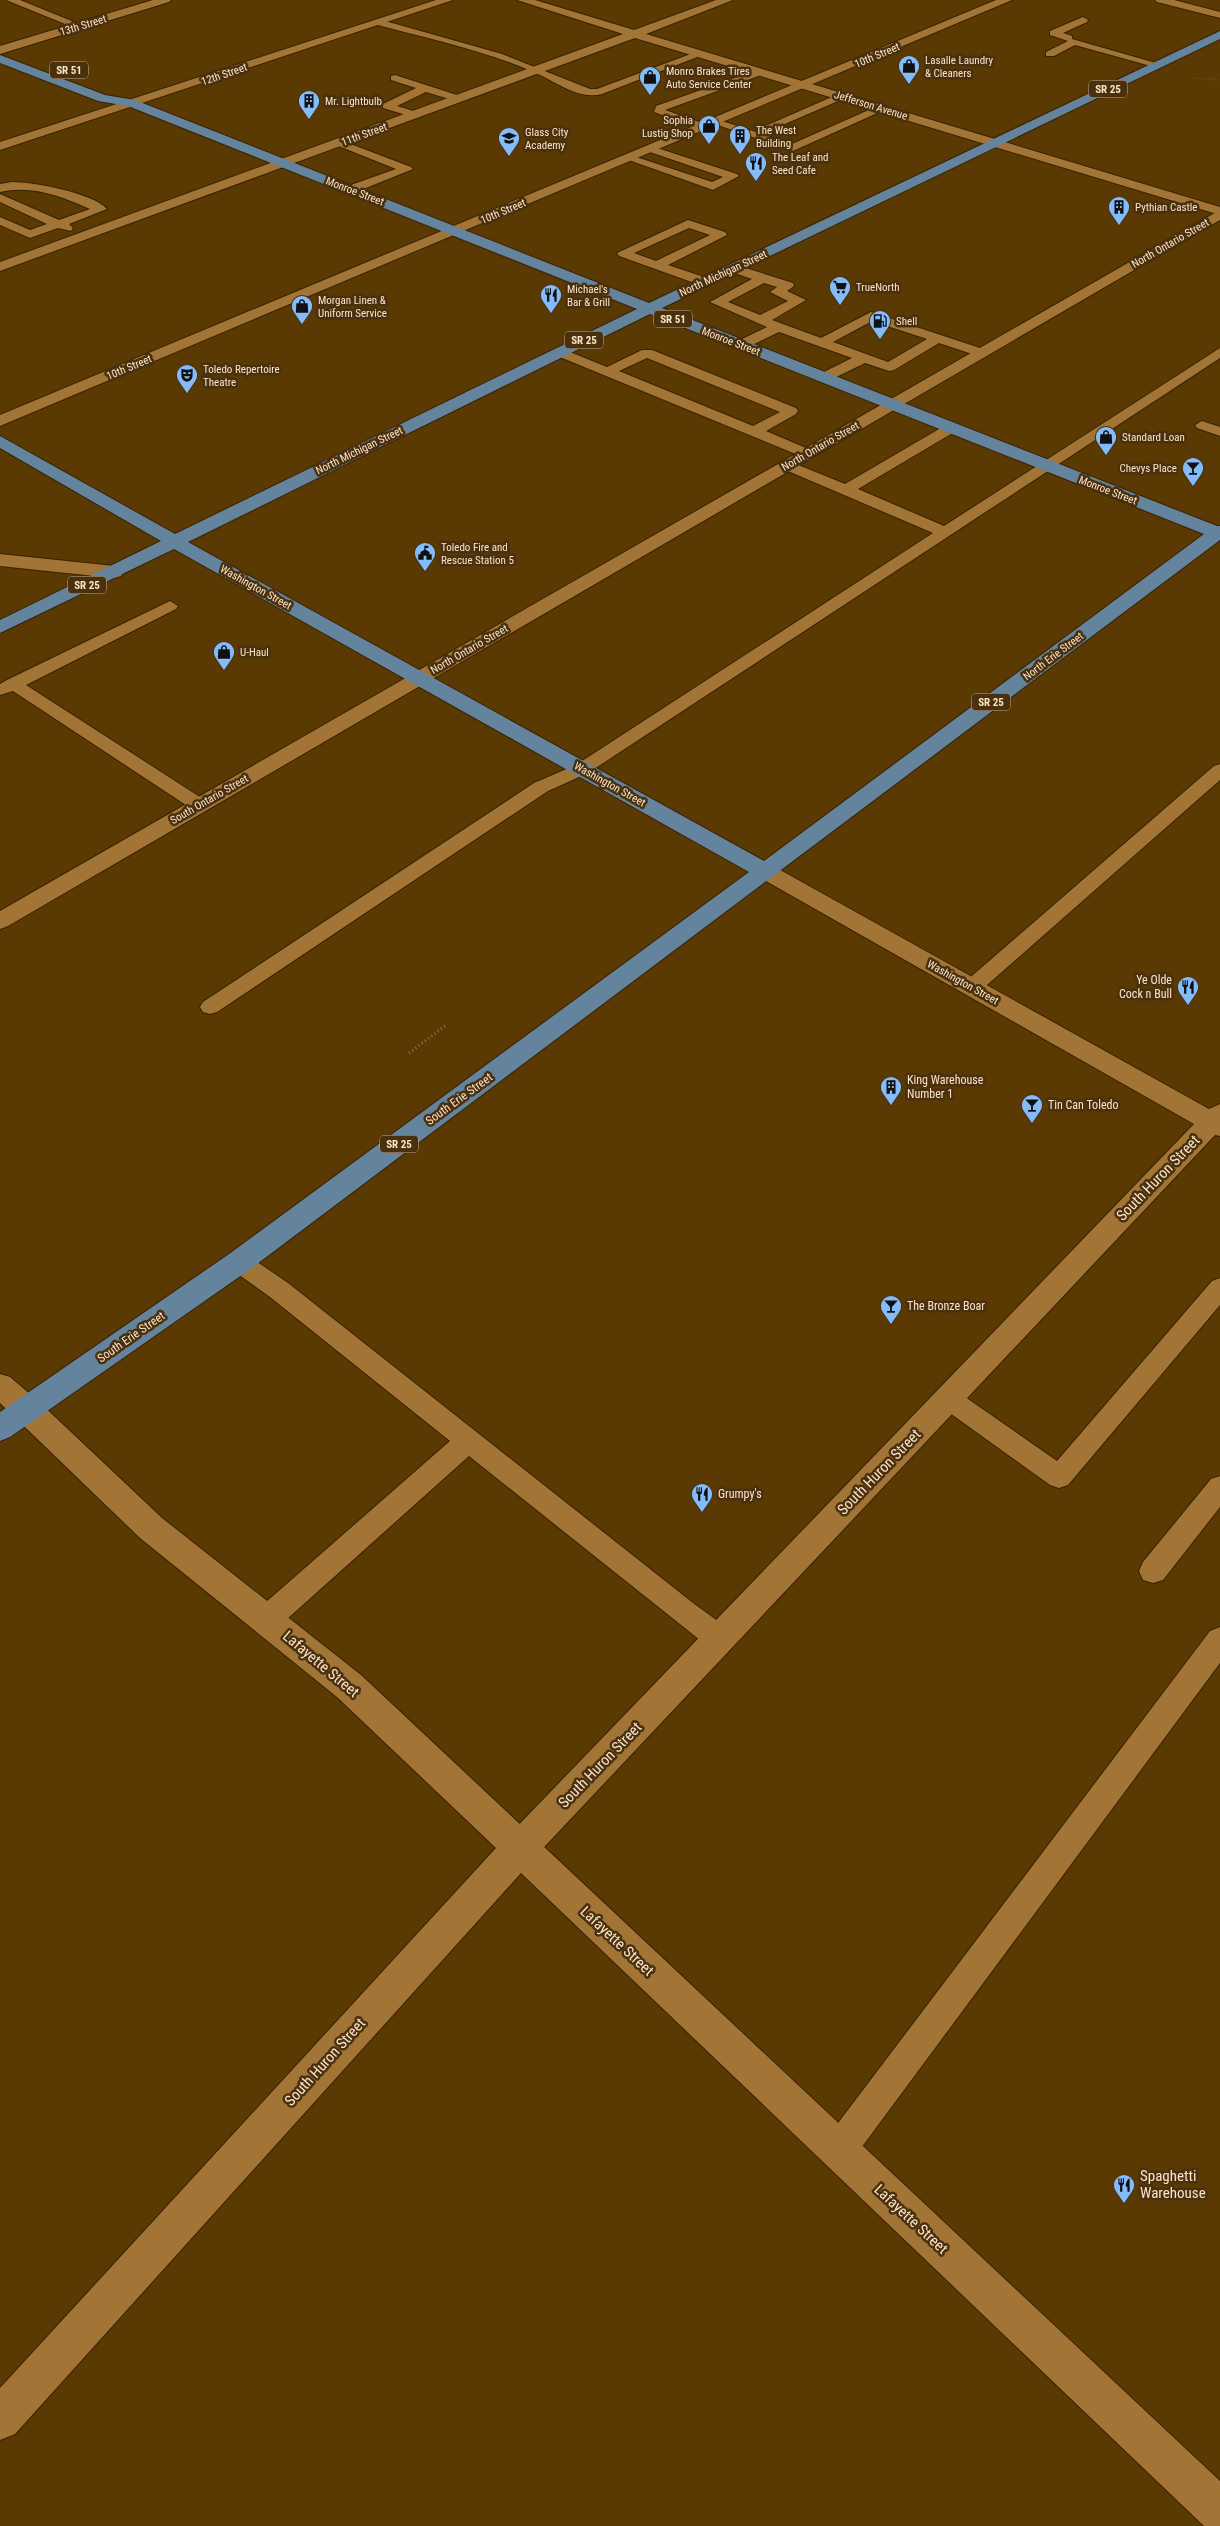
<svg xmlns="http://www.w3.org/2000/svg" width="1220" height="2526" viewBox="0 0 1220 2526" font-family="'Roboto Condensed',sans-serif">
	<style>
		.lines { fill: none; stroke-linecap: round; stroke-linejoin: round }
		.service-casing { stroke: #392200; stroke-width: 2 }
		.minor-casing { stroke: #392200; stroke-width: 2 }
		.tertiary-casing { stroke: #392200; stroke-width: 2 }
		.primary-casing { stroke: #392200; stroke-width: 2 }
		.path-far1 { stroke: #937446; stroke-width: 1; stroke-dasharray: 0.5 2; stroke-linecap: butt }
		.path { stroke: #937446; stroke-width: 3; stroke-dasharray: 1 3; stroke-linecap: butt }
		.service { fill: #a27436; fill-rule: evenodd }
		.minor { fill: #a27436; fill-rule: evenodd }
		.tertiary { fill: #a27436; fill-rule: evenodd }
		.primary { fill: #64839d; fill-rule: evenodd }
		.labels { text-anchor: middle; stroke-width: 5; stroke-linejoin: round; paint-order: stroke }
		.far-street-label { font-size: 11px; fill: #fde3c5; stroke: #493110 }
		.far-poi-label { font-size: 11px; fill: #fde3c5; stroke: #493110; text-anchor: start }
		.shield { fill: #493110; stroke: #c7ae8f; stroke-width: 1 }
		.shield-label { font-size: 11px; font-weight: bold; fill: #fde3c5 }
		.poi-label { font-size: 12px; fill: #fde3c5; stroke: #493110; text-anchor: start }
		.street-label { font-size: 12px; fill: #fde3c5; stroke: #493110 }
		.near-street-label { font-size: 15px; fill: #fde3c5; stroke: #493110 }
		.near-poi-label { font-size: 15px; fill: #fde3c5; stroke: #493110; text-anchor: start }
	</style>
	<rect width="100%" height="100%" fill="#5a3903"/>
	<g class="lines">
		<!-- service casing -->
		<g class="service-casing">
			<g id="service">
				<path d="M 6,0 L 20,0 L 84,26 L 75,28 Z"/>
				<path d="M 1083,17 L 1088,20 L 1087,22 L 1063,33 L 1072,36 L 1072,39 L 1163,65 L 1158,68 L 1075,45 L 1054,56 L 1046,56 L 1046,52 L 1068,41 L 1050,35 L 1050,31 Z"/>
				<path d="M 378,19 L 502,54 L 590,89 L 597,89 L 696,52 L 705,54 L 602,94 C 580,100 559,84 540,75 C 488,51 430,39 374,24 L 374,20 Z"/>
				<path d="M 760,69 L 764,70 L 764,74 L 665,110 L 708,125 L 708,129 L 700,129 L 654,112 L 656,106 Z"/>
				<path d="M 395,75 L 463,97 L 464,99 L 459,102 L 426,92 L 397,106 L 420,113 L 420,117 L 416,118 L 383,108 L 383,104 L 416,88 L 391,80 L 391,76 Z"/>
				<path d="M 841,93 L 846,96 L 845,98 L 771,130 L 763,130 L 761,128 Z"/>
				<path d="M 880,105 L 885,108 L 884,110 L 793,151 L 709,122 L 715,119 L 719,120 L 792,144 Z"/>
				<path d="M 340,140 L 411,167 L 413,169 L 356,192 L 348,192 L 348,186 L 396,169 L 336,145 L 334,143 Z"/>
				<path d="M 651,146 L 737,174 L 739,176 L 713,190 L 623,158 L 629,155 L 633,156 L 712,182 L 723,177 L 647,151 L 645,149 Z"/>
				<path d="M 12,182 C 33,182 93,193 107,209 L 69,224 L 73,228 L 71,231 L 58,228 L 30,238 L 0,225 L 0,217 L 30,230 L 47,224 L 0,202 L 0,194 L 59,220 L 90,209 C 61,196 32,185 0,192 L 0,184 Z"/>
				<path d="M 688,220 L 725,232 L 727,235 L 668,265 L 710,279 L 711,282 L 710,285 L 700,285 L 619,256 L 617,253 ZM 689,228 L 710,235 L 656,261 L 634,253 Z"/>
				<path d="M 733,264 L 793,283 L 794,286 L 787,291 L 806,300 L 772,320 L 821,338 L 871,312 L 986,350 L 988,353 L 981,357 L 939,343 L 894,370 L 889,371 L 865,363 L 828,381 L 818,381 L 816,378 L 818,375 L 852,358 L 779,332 L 746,348 L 736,348 L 734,345 L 736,342 L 767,327 L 710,302 L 752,279 L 729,271 L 727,268 ZM 764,283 L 777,287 L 770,292 L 788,301 L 760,315 L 728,302 ZM 872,321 L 927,339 L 888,362 L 833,342 Z"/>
				<path d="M 560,348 L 607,367 L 642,350 L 652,350 L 796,408 L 798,411 L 796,414 L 766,431 L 813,451 L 815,454 L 808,458 L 803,457 L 555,355 L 553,352 ZM 647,358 L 780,412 L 753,426 L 619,371 Z"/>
				<path d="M 1220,348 L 1220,358 L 588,773 L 548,791 L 217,1012 L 210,1014 L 203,1012 L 200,1007 L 203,1002 L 534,783 L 576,765 L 933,533 L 781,468 L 779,465 L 781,462 L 791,462 L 845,484 L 946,425 L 956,425 L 958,428 L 956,431 L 858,489 L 944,526 Z"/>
				<path d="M 1202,421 L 1220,427 L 1220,436 L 1197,428 L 1195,425 Z"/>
				<path d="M 170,601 L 178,606 L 176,609 L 26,685 L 206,801 L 208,805 L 206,809 L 192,809 L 13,691 L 0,695 L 0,684 L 7,680 Z"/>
				<path d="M 1220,764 L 1220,780 L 979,992 L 972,994 L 965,992 L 962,987 L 965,982 L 1214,766 Z"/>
				<path d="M 239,1253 L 247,1255 L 288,1283 L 693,1603 L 730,1630 L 734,1639 L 730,1648 L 720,1652 L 710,1648 L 469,1456 L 277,1628 L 267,1632 L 257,1628 L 253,1619 L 257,1610 L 450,1441 L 270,1297 L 231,1269 L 227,1262 L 231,1255 Z"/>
				<path d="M 1220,1278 L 1220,1305 L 1068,1485 L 1059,1488 L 1050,1485 L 940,1406 L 936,1399 L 940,1392 L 949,1388 L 958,1392 L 1057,1461 L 1212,1281 Z"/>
				<path d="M 1220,1476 L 1220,1507 L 1163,1580 L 1153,1583 L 1143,1580 L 1139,1571 L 1143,1562 L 1211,1479 Z"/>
				<path d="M 1220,1627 L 1220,1663 L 850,2163 L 838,2168 L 826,2163 L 821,2151 L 826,2139 L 1210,1631 Z"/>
			</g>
		</g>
		<!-- minor casing -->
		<g class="minor-casing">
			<g id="minor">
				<path d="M 153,0 L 171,0 L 169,2 L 0,54 L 0,46 Z"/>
				<path d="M 436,0 L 453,0 L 0,150 L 0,142 Z"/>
				<path d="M 996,0 L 1012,0 L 0,426 L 0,415 Z"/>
				<path d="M 1220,210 L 1220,220 L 8,926 L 0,929 L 0,911 Z"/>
				<path d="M 0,554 L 114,566 L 121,568 L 123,572 L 121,576 L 114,578 L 0,566 Z"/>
				<path d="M 0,1374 L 10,1377 L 38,1401 L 162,1518 L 361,1675 L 1220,2481 L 1220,2526 L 1204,2526 L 521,1873 L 15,2434 L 0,2440 L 0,2388 L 496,1848 L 337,1697 L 140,1538 L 0,1403 Z"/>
			</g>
		</g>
		<!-- tertiary casing -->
		<g class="tertiary-casing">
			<g id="tertiary">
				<path d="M 517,0 L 535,0 L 634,30 L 716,0 L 733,0 L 646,34 L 1220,207 L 1220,215 L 635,38 L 0,271 L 0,262 L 623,34 Z"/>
				<path d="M 1155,0 L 1174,0 L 1220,12 L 1220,18 L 1157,2 Z"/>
				<path d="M 765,864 L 773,866 L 1209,1109 L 1220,1104 L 1220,1136 L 1215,1135 L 531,1861 L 519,1867 L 507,1861 L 501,1849 L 507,1837 L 1194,1124 L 757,876 L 754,871 L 757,866 Z"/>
			</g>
		</g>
		<!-- primary casing -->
		<g class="primary-casing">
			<path id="primary" d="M 1220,31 L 1220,39 L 662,308 L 1217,526 L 1220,526 L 1220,540 L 249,1270 L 10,1437 L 0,1441 L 0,1412 L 229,1254 L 749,872 L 174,549 L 0,633 L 0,620 L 161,541 L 0,448 L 0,436 L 175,534 L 637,309 L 128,106 L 98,101 L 0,63 L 0,55 L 105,95 L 135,100 L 649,303 ZM 650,314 L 1204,534 L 764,861 L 188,542 Z"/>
		</g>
		<!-- path-far1 -->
		<g class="path-far1">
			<path d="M 1193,78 L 1220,80"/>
			<path d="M 1212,78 L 1220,74"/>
		</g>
		<!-- path -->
		<path class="path" d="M 409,1053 L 445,1026"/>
		<!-- service -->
		<use href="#service" class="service"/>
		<!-- minor -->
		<use href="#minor" class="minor"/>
		<!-- tertiary -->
		<use href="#tertiary" class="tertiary"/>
		<!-- primary -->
		<use href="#primary" class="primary"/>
	</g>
	<!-- icons -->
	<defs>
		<g id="shop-pin" transform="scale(1.125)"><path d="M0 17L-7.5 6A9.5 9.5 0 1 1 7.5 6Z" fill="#84bcfb" stroke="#493110"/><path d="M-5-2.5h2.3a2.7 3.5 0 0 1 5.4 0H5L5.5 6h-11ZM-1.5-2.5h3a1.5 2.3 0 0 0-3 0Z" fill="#111"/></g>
		<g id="building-pin" transform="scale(1.125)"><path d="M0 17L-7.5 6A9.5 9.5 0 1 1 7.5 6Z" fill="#84bcfb" stroke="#493110"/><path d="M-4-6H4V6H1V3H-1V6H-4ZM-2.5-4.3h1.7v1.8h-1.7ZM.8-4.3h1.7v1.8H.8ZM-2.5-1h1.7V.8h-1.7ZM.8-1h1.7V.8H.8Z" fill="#111"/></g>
		<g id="school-pin" transform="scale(1.125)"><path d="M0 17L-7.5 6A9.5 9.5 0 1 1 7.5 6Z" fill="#84bcfb" stroke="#493110"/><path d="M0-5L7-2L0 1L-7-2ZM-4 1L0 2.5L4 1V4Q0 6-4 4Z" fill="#111"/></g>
		<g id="restaurant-pin" transform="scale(1.125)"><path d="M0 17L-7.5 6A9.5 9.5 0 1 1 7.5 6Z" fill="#84bcfb" stroke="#493110"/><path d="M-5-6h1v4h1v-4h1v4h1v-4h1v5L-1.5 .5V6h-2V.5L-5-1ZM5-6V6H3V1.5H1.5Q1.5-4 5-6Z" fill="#111"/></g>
		<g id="supermarket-pin" transform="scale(1.125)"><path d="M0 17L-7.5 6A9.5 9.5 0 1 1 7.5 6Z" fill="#84bcfb" stroke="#493110"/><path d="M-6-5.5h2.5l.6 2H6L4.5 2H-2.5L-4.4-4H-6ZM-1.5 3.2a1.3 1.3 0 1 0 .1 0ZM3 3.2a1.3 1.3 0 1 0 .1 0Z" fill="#111"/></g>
		<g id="fuel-pin" transform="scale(1.125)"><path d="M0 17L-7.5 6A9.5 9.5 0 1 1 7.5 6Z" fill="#84bcfb" stroke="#493110"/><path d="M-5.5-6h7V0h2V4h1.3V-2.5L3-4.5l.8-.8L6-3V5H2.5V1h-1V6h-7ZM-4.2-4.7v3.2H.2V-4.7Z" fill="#111"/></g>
		<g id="theatre-pin" transform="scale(1.125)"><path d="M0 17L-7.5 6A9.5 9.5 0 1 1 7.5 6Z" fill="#84bcfb" stroke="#493110"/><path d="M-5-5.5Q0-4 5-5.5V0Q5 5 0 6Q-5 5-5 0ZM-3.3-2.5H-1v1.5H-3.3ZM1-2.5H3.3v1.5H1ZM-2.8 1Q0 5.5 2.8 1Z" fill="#111"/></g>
		<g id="bar-pin" transform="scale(1.125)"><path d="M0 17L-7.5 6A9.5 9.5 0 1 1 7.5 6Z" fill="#84bcfb" stroke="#493110"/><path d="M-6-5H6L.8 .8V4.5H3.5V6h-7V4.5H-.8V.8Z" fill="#111"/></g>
		<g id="civic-pin" transform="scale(1.125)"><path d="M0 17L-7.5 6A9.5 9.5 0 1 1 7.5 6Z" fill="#84bcfb" stroke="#493110"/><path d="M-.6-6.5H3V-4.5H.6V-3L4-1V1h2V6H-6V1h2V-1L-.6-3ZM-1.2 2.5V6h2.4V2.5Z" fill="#111"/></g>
	</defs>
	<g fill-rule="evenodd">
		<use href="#shop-pin" x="909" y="66"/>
		<use href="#shop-pin" x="650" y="77"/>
		<use href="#building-pin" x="309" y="101"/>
		<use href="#shop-pin" x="709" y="126"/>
		<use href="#building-pin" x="740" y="136"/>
		<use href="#school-pin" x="509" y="138"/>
		<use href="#restaurant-pin" x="756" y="163"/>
		<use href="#building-pin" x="1119" y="207"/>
		<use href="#supermarket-pin" x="840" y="287"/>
		<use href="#restaurant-pin" x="551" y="295"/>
		<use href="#shop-pin" x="302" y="306"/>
		<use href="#fuel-pin" x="880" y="321"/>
		<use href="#theatre-pin" x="187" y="375"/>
		<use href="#shop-pin" x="1106" y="437"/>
		<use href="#bar-pin" x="1193" y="468"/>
		<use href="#civic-pin" x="425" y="553"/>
		<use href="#shop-pin" x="224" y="652"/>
		<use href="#restaurant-pin" x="1188" y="987"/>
		<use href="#building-pin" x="891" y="1087"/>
		<use href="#bar-pin" x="1032" y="1105"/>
		<use href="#bar-pin" x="891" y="1306"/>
		<use href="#restaurant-pin" x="702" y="1494"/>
		<use href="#restaurant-pin" x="1124" y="2185"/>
	</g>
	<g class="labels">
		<!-- far-street labels -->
		<g class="far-street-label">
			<text transform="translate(83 25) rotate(-17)" y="4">13th Street</text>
			<text transform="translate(877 55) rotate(-23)" y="4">10th Street</text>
			<text transform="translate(224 74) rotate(-19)" y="4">12th Street</text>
			<text transform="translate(871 105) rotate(17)" y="4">Jefferson Avenue</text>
			<text transform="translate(364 134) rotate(-20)" y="4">11th Street</text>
			<text transform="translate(355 191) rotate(21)" y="4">Monroe Street</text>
			<text transform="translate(503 211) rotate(-23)" y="4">10th Street</text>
			<text transform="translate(1170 243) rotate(-30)" y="4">North Ontario Street</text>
			<text transform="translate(723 273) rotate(-25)" y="4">North Michigan Street</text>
			<text transform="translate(731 341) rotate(21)" y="4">Monroe Street</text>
			<text transform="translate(129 367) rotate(-23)" y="4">10th Street</text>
			<text transform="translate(820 446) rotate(-30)" y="4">North Ontario Street</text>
			<text transform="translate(359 450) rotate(-26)" y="4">North Michigan Street</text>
			<text transform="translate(1108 490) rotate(21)" y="4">Monroe Street</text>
			<text transform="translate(256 587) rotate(29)" y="4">Washington Street</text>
			<text transform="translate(469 649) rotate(-30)" y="4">North Ontario Street</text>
			<text transform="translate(1053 656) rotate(-37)" y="4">North Erie Street</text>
			<text transform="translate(610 784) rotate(29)" y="4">Washington Street</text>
			<text transform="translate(209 799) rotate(-30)" y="4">South Ontario Street</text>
			<text transform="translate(963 982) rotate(29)" y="4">Washington Street</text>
		</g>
		<!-- far-poi labels -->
		<g class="far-poi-label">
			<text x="925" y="64">Lasalle Laundry<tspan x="925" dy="13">&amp; Cleaners</tspan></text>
			<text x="666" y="75">Monro Brakes Tires<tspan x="666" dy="13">Auto Service Center</tspan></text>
			<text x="325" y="105">Mr. Lightbulb</text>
			<text x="693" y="124" text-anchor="end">Sophia<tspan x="693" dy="13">Lustig Shop</tspan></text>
			<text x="756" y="134">The West<tspan x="756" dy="13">Building</tspan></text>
			<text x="525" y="136">Glass City<tspan x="525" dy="13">Academy</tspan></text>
			<text x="772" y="161">The Leaf and<tspan x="772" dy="13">Seed Cafe</tspan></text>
			<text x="1135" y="211">Pythian Castle</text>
			<text x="856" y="291">TrueNorth</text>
			<text x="567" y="293">Michael's<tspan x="567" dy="13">Bar &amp; Grill</tspan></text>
			<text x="318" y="304">Morgan Linen &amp;<tspan x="318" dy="13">Uniform Service</tspan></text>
			<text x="896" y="325">Shell</text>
			<text x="203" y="373">Toledo Repertoire<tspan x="203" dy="13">Theatre</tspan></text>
			<text x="1122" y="441">Standard Loan</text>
			<text x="1177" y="472" text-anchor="end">Chevys Place</text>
			<text x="441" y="551">Toledo Fire and<tspan x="441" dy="13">Rescue Station 5</tspan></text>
			<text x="240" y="656">U-Haul</text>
		</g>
		<!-- shield labels -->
		<g class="shield">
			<rect x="50" y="61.5" width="38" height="17" rx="4"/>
			<rect x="1089" y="80.5" width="38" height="17" rx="4"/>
			<rect x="654" y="310.5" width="38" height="17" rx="4"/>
			<rect x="565" y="331.5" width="38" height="17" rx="4"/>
			<rect x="68" y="576.5" width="38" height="17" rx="4"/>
			<rect x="972" y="693.5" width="38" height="17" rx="4"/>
			<rect x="380" y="1135.5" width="38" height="17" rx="4"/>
		</g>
		<g class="shield-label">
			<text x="69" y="74">SR 51</text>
			<text x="1108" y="93">SR 25</text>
			<text x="673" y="323">SR 51</text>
			<text x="584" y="344">SR 25</text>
			<text x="87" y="589">SR 25</text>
			<text x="991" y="706">SR 25</text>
			<text x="399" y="1148">SR 25</text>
		</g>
		<!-- poi labels -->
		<g class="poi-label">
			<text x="1172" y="984" text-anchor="end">Ye Olde<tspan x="1172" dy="14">Cock n Bull</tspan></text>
			<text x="907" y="1084">King Warehouse<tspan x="907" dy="14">Number 1</tspan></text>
			<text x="1048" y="1109">Tin Can Toledo</text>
			<text x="907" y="1310">The Bronze Boar</text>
			<text x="718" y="1498">Grumpy's</text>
		</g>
		<!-- street labels -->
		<g class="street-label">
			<text transform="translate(459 1099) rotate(-36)" y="4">South Erie Street</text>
			<text transform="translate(131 1337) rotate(-35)" y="4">South Erie Street</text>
		</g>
		<!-- near-street labels -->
		<g class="near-street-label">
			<text transform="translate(1158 1178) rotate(-46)" y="5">South Huron Street</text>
			<text transform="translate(879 1472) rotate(-46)" y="5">South Huron Street</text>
			<text transform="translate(321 1664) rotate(40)" y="5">Lafayette Street</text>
			<text transform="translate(600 1765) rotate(-46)" y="5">South Huron Street</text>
			<text transform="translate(617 1941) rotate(43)" y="5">Lafayette Street</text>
			<text transform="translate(325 2062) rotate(-48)" y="5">South Huron Street</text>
			<text transform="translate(911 2219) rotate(43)" y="5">Lafayette Street</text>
		</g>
		<!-- near-poi labels -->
		<g class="near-poi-label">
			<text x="1140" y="2181">Spaghetti<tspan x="1140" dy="17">Warehouse</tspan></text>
		</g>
	</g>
</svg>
